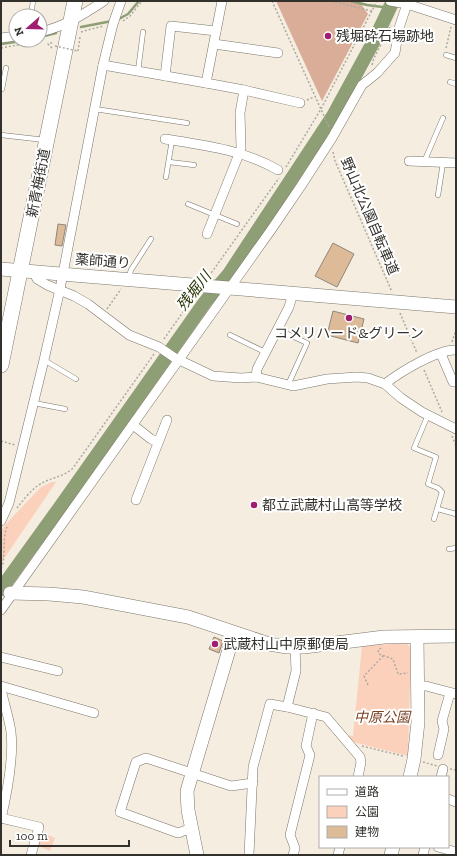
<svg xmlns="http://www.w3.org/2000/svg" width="457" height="856" viewBox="0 0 457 856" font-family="'Zilla Slab','Noto Sans JP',serif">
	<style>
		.green { fill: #fcd1bc }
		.forest { fill: #daad98 }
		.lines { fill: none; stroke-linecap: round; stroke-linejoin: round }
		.stream { stroke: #8e9e75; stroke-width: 2.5 }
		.river { stroke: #8e9e75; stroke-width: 14 }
		.building { fill: #ddba98; stroke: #90867c }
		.lane-casing { stroke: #7b766a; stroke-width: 5.5 }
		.street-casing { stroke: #7b766a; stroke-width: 10 }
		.secondary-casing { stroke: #7b766a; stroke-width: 14 }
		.primary-casing { stroke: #7b766a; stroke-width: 16 }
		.path { stroke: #aea99f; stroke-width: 1.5; stroke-dasharray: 2 2; stroke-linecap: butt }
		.lane { stroke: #fff; stroke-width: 4.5 }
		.street { stroke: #fff; stroke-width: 9 }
		.secondary { stroke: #fff; stroke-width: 13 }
		.primary { stroke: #fff; stroke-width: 15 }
		.path-bridge { stroke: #aea99f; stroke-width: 1.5; stroke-dasharray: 2 2; stroke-linecap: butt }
		.poi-dot { fill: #9f1e6f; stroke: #fff; stroke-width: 1.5 }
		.labels { text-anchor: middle; stroke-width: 4; stroke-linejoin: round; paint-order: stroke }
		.poi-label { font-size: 14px; fill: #33312c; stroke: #fff; text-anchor: start }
		.street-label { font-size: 14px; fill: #33312c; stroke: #fff }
		.park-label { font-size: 14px; font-style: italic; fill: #7c4224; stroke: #fff }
		.water-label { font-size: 15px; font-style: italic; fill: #293705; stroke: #fff }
	</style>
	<rect width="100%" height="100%" fill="#f4ede0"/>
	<!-- green -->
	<g class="green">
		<path d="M 52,482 L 56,482 L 1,563 L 1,531 L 5,525 L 41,487 Z"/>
		<path d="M 406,643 L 411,648 L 408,756 L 353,742 L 347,735 L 353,736 L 362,646 Z"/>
		<path d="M 42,833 L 55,838 L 50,851 L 37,845 Z"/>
	</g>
	<!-- forest -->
	<path class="forest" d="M 276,1 L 359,1 L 368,14 L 322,101 Z"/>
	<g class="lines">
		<!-- stream -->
		<g class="stream">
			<path d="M 351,1 L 367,5 L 390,8"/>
			<path d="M 117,20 L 128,14 L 139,1"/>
			<path d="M 81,27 L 112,21"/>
			<path d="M 40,37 L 56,33"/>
			<path d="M 1,44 L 29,40"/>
		</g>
		<!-- river -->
		<path class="river" d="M 1,589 L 58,510 L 205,302 L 229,274 L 333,116 L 375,39 L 393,1"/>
	</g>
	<!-- building -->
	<g class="building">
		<path d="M 58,224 L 66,225 L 62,246 L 55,245 Z"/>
		<path d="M 333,243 L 354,254 L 337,287 L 315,276 Z"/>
		<path d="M 333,311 L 364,319 L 358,343 L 327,335 Z"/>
		<path d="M 214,637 L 223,641 L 219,653 L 209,649 Z"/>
	</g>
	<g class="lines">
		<!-- lane casing -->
		<g class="lane-casing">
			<g id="lane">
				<path d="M 31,16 L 33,1"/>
				<path d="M 446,55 L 456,58"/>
				<path d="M 138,71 L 143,32"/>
				<path d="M 450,82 L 456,84"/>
				<path d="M 2,89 L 6,68"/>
				<path d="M 95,109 L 187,123"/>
				<path d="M 1,135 L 45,140"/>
				<path d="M 169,162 L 194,165"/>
				<path d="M 424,162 L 443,118"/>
				<path d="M 166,177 L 172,140"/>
				<path d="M 438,195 L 443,163"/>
				<path d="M 188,204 L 237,224"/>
				<path d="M 128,279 L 131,270 L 151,239"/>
				<path d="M 277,329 L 307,343 L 288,385"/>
				<path d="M 230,335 L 265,352"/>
				<path d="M 44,360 L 76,379"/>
				<path d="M 34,403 L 65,409"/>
				<path d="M 428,415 L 414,448 L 436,457 L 428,484 L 438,488 L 442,492 L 434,519"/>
				<path d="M 438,509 L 456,514"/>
				<path d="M 449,549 L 456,548"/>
			</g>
		</g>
		<!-- street casing -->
		<g class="street-casing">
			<g id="street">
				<path d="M 390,1 L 407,4 L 456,20"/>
				<path d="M 40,32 C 64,27 84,14 104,1"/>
				<path d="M 1,38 L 16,36"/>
				<path d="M 214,44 L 278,53"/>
				<path d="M 103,65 L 206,83 L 222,1"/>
				<path d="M 165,76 L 171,26 L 216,31"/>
				<path d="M 206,83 L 244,90 L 300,103"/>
				<path d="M 165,139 C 203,145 244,150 278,170"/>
				<path d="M 409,161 L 456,163"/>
				<path d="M 207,234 L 239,154 L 241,148 L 240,113 L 244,90"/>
				<path d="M 34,272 L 37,279 L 47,285 L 74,296 L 88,304 L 129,335 L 159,347 L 175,358 L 213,376 L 241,378 L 256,377 L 293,386 L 327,379 L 357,377 L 368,378 L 385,384 L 401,398 L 422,412 L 456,429"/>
				<path d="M 441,354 L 453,382"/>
				<path d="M 256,377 L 257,369 L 289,307 L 293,293"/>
				<path d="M 385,384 C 400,372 438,349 456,350"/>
				<path d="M 133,425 L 151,439 L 158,442"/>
				<path d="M 136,500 L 167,420"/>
				<path d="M 1,521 L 9,503 L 44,360 L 60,289 L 103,65 L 113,24 L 121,1"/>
				<path d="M 1,610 L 271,230 L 301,186 L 332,138 L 362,85 L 377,73 L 393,55 L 395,53 L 399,28 L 408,1"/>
				<path d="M 1,657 L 58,671"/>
				<path d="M 1,686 L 94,713"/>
				<path d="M 417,686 L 426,686 L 456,694"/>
				<path d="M 1,689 C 4,703 9,718 11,732 C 14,758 7,793 1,819"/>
				<path d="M 287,707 L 296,671 L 295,647"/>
				<path d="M 438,755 L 444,729 L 442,721 L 450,693"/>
				<path d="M 441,777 L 443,769"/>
				<path d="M 448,799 L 456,802"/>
				<path d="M 1,818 L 39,827 L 31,855"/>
				<path d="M 192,828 L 178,833 L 120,812 L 136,762 L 146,758 L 231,786 L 253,783"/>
				<path d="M 438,847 L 456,852"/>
				<path d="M 249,855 L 253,767 L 270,704 L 287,707 L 326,717 L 360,757 L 361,762 L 358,777"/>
				<path d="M 293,855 L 295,848 L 290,835 L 310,755 L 306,746 L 313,713"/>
				<path d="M 338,855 L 340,847"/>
				<path d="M 423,855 L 425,847"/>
			</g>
		</g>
		<!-- secondary casing -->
		<g class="secondary-casing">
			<g id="secondary">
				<path d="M 1,269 L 456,307"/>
				<path d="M 10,593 L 49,594 L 83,597 L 188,617 L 269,644 L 287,647 L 304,647 L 384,637 L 456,636"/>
				<path d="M 410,777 L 414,759 L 418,722 L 417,637"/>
				<path d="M 197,855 L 188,810 L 187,791 L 234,633"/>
				<path d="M 391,855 L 393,847"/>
			</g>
		</g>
		<!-- primary casing -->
		<g class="primary-casing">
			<path id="primary" d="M 1,365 L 75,1"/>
		</g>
		<!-- path -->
		<g class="path">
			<path d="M 272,1 L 329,127"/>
			<path d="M 331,1 L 372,11"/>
			<path d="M 123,21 L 130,16 L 142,1"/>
			<path d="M 81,32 L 91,29 L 104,26"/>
			<path d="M 1,48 L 40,41"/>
			<path d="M 52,48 L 48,44 L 54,42"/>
			<path d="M 446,48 L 451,27"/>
			<path d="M 78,51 L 80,37"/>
			<path d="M 372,65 L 374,58 L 391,25"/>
			<path d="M 307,100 L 314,97"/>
			<path d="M 333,152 L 335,161 L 392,292"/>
			<path d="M 286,167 L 321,109 L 377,1"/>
			<path d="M 209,276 L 279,178"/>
			<path d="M 107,309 L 121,289"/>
			<path d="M 400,313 L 417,353"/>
			<path d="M 164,339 L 195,295"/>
			<path d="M 452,342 L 456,330"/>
			<path d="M 424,370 L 442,412"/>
			<path d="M 452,436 L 456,446"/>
			<path d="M 1,441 L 15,445"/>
			<path d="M 17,508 C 24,499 33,487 44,482 C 54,477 65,476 73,468 L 154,354"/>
			<path d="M 1,568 C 6,562 2,539 7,527"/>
			<path d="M 381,648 L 378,650 L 379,654 L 393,659 L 398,674 L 408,673"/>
			<path d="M 368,685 L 364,676 L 384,655"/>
			<path d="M 362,746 L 403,756"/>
			<path d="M 423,762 L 437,766"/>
			<path d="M 450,769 L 456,770"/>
		</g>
		<!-- lane -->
		<use href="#lane" class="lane"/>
		<!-- street -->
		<use href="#street" class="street"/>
		<!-- secondary -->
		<use href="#secondary" class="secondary"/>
		<!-- primary -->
		<use href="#primary" class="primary"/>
		<!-- path-bridge -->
		<path class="path-bridge" d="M 55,46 L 78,51"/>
	</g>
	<!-- markers -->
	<g class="poi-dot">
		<circle cx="328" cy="36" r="4"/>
		<circle cx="349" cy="318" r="4"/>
		<circle cx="254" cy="505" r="4"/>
		<circle cx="215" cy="644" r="4"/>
	</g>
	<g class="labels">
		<!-- poi labels -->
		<g class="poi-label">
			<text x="336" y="41">残堀砕石場跡地</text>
			<text x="349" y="338" text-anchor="middle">コメリハード&amp;グリーン</text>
			<text x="262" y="510">都立武蔵村山高等学校</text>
			<text x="223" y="649">武蔵村山中原郵便局</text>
		</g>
		<!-- street labels -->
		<g class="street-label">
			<text transform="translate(38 183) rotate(-79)" y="5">新青梅街道</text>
			<text transform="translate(370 216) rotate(67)" y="5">野山北公園自転車道</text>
			<text transform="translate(103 261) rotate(4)" y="5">薬師通り</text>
		</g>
		<!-- park labels -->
		<g class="park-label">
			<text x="382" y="722">中原公園</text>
		</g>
		<!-- water labels -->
		<g class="water-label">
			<text transform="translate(194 291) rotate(-52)" y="5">残堀川</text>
		</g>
	</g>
	<!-- border -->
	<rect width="457" height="856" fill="none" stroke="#33312c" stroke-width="4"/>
	<!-- legend -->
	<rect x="319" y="776" width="130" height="72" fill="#ffffff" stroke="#adadab"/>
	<rect x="327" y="789" width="20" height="6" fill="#ffffff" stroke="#adadab"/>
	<text x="355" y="796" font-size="12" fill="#33312c">道路</text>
	<rect x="327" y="806" width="20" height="12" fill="#fcd1bc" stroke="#adadab"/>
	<text x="355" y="816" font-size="12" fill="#33312c">公園</text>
	<rect x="327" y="826" width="20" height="12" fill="#ddba98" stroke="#adadab"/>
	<text x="355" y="836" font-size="12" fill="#33312c">建物</text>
	<!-- north arrow -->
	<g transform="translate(28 28) rotate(250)"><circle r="19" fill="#ffffff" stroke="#adadab"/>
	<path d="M0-3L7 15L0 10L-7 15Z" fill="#9f1e6f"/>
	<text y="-6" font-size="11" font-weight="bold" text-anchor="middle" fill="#33312c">N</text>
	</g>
	<!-- scale -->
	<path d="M10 840v6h119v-6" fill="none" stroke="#33312c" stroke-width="2"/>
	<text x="16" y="840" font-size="12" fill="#33312c" stroke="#ffffff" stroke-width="3" paint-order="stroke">100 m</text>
</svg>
